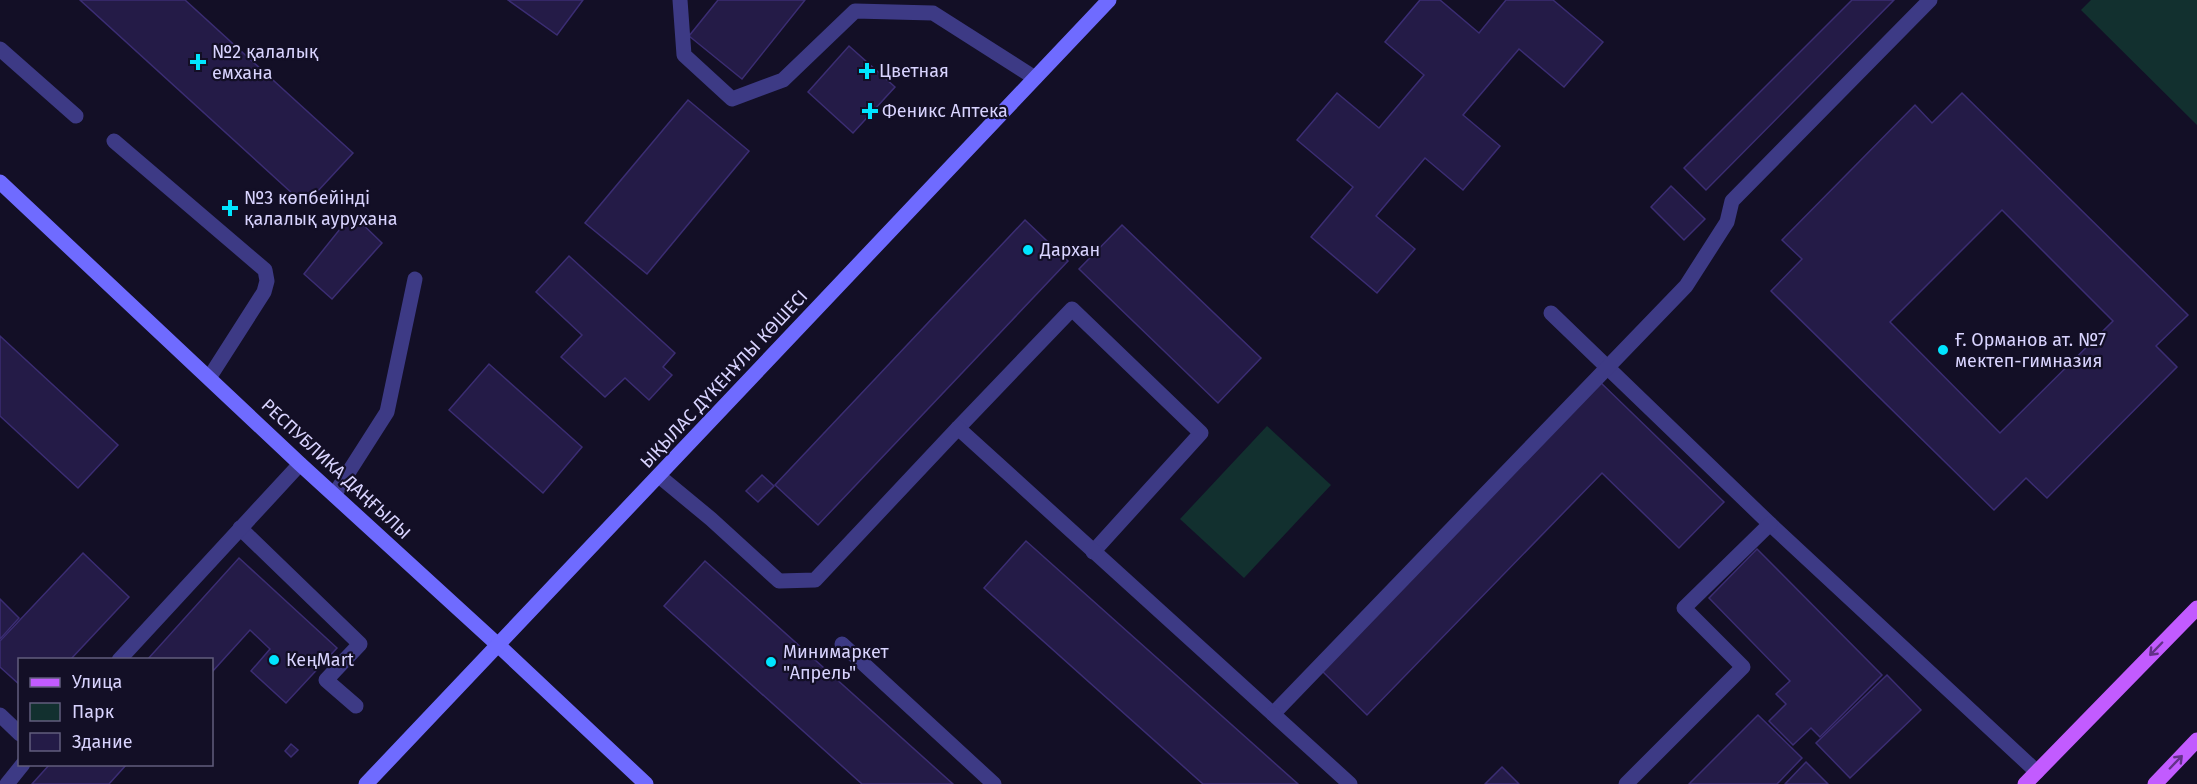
<svg xmlns="http://www.w3.org/2000/svg" width="2197" height="784" viewBox="0 0 2197 784" font-family="'Fira Sans',sans-serif">
	<style>
		.green { fill: #12302f }
		.building { fill: #241b47; stroke: #3b2d73; stroke-width: 1.5; fill-rule: evenodd }
		.lines { fill: none; stroke-linecap: round; stroke-linejoin: round }
		.lane { stroke: #3d3a85; stroke-width: 15 }
		.street { stroke: #3d3a85; stroke-width: 15 }
		.secondary { stroke: #6f6bff; stroke-width: 15 }
		.primary { stroke: #c25bff; stroke-width: 15 }
		.oneway { stroke: #623188 }
		.poi-dot { fill: #00e5ff; stroke: #130f26; stroke-width: 2 }
		.labels { text-anchor: middle; stroke-width: 4.5; stroke-linejoin: round; paint-order: stroke }
		.poi-label { font-size: 18px; fill: #d9d4ff; stroke: #130f26; text-anchor: start }
		.street-label { font-size: 18px; fill: #d9d4ff; stroke: #130f26 }
	</style>
	<rect width="100%" height="100%" fill="#130f26"/>
	<!-- green -->
	<g class="green">
		<path d="M 2091,0 L 2197,0 L 2197,125 L 2081,10 Z"/>
		<path d="M 1267,426 L 1331,485 L 1244,578 L 1180,519 Z"/>
	</g>
	<!-- building -->
	<g class="building">
		<path d="M 80,0 L 185,0 L 353,153 L 305,205 Z"/>
		<path d="M 508,0 L 583,0 L 557,35 Z"/>
		<path d="M 718,0 L 805,0 L 742,79 L 689,36 Z"/>
		<path d="M 1420,0 L 1440,0 L 1479,33 L 1506,0 L 1553,0 L 1603,42 L 1564,87 L 1519,49 L 1463,115 L 1500,146 L 1463,190 L 1425,158 L 1376,216 L 1415,249 L 1377,293 L 1311,237 L 1353,187 L 1297,140 L 1337,93 L 1379,128 L 1424,75 L 1385,42 Z"/>
		<path d="M 1852,0 L 1894,0 L 1706,190 L 1684,168 Z"/>
		<path d="M 849,46 L 895,87 L 853,133 L 808,92 Z"/>
		<path d="M 1962,93 L 2188,315 L 2156,346 L 2177,367 L 2047,498 L 2026,478 L 1994,510 L 1771,291 L 1802,259 L 1782,240 L 1915,105 L 1932,123 ZM 2002,210 L 2113,321 L 2000,433 L 1890,322 Z"/>
		<path d="M 688,100 L 749,151 L 647,274 L 585,223 Z"/>
		<path d="M 1671,186 L 1705,219 L 1684,240 L 1651,207 Z"/>
		<path d="M 352,214 L 382,243 L 332,299 L 304,274 Z"/>
		<path d="M 1025,220 L 1068,261 L 818,525 L 775,485 Z"/>
		<path d="M 1122,225 L 1261,358 L 1218,403 L 1079,269 Z"/>
		<path d="M 569,256 L 675,353 L 663,367 L 672,375 L 649,400 L 625,378 L 605,397 L 561,357 L 582,335 L 536,292 Z"/>
		<path d="M 0,336 L 118,445 L 78,488 L 0,416 Z"/>
		<path d="M 489,364 L 582,447 L 543,493 L 449,410 Z"/>
		<path d="M 1599,381 L 1724,502 L 1679,548 L 1602,473 L 1367,715 L 1320,669 Z"/>
		<path d="M 762,475 L 774,486 L 758,502 L 746,491 Z"/>
		<path d="M 1026,541 L 1298,784 L 1203,784 L 984,588 Z"/>
		<path d="M 1757,549 L 1882,675 L 1820,737 L 1811,728 L 1793,745 L 1769,721 L 1786,704 L 1776,694 L 1790,681 L 1709,598 Z"/>
		<path d="M 83,553 L 129,597 L 70,660 L 20,660 L 20,685 L 0,667 L 0,641 Z"/>
		<path d="M 239,558 L 337,648 L 286,703 L 251,671 L 270,649 L 250,630 L 212,672 L 212,660 L 147,660 Z"/>
		<path d="M 705,561 L 953,784 L 862,784 L 664,606 Z"/>
		<path d="M 0,599 L 19,618 L 0,639 Z"/>
		<path d="M 1887,675 L 1921,710 L 1850,778 L 1816,743 Z"/>
		<path d="M 1758,715 L 1802,758 L 1777,784 L 1689,784 Z"/>
		<path d="M 291,744 L 298,750 L 291,757 L 285,751 Z"/>
		<path d="M 1806,762 L 1828,784 L 1785,784 Z"/>
		<path d="M 50,764 L 127,764 L 109,784 L 32,784 Z"/>
		<path d="M 1502,767 L 1519,784 L 1485,784 Z"/>
	</g>
	<g class="lines">
		<!-- lane -->
		<g class="lane">
			<path d="M 680,0 L 684,55 L 732,99 L 783,80 L 855,11 L 933,13 L 1035,78"/>
			<path d="M 0,49 L 76,116"/>
			<path d="M 114,141 L 265,270 L 267,281 L 264,292 L 209,378"/>
			<path d="M 1551,313 L 1770,524 L 2037,772"/>
			<path d="M 958,428 L 1072,309 L 1201,433 L 1093,552"/>
			<path d="M 659,476 L 711,519 L 779,581 L 815,580 L 958,428 L 1273,714 L 1686,286 L 1727,222 L 1732,201 L 1930,0"/>
			<path d="M 334,495 L 387,412 L 415,279"/>
			<path d="M 240,528 L 360,644 L 326,680 L 356,706"/>
			<path d="M 842,644 L 994,784"/>
			<path d="M 119,660 L 300,464"/>
			<path d="M 1273,714 L 1350,784"/>
			<path d="M 7,784 L 23,764"/>
			<path d="M 1626,784 L 1743,667 L 1684,608 L 1770,524"/>
		</g>
		<!-- street -->
		<path class="street" d="M 0,715 L 20,734"/>
		<!-- secondary -->
		<g class="secondary">
			<path d="M 0,182 L 300,464 L 498,645 L 646,784"/>
			<path d="M 366,784 L 1109,0"/>
		</g>
		<!-- primary -->
		<g class="primary">
			<path d="M 2025,784 L 2197,608"/>
			<path d="M 2155,784 L 2197,740"/>
		</g>
	</g>
	<!-- one-way arrows -->
	<defs><path id="oneway-shaft" d="M-6 0H5M1.5-3L5.5 0L1.5 3" fill="none" stroke-width="1.6" stroke-linecap="round" stroke-linejoin="round" transform="scale(1.5)"/></defs>
	<g class="oneway">
		<use href="#oneway-shaft" transform="translate(2156 649) rotate(134)"/>
		<use href="#oneway-shaft" transform="translate(2176 762) rotate(-46)"/>
	</g>
	<!-- markers -->
	<g class="poi-dot">
		<path d="M195 53h6v6h6v6h-6v6h-6v-6h-6v-6h6z"/>
		<path d="M864 62h6v6h6v6h-6v6h-6v-6h-6v-6h6z"/>
		<path d="M867 102h6v6h6v6h-6v6h-6v-6h-6v-6h6z"/>
		<path d="M227 199h6v6h6v6h-6v6h-6v-6h-6v-6h6z"/>
		<circle cx="1028" cy="250" r="6"/>
		<circle cx="1943" cy="350" r="6"/>
		<circle cx="274" cy="660" r="6"/>
		<circle cx="771" cy="662" r="6"/>
	</g>
	<g class="labels">
		<!-- poi labels -->
		<g class="poi-label">
			<text x="212" y="58">№2 қалалық<tspan x="212" dy="21">емхана</tspan></text>
			<text x="879" y="77">Цветная</text>
			<text x="882" y="117">Феникс Аптека</text>
			<text x="244" y="204">№3 көпбейінді<tspan x="244" dy="21">қалалық аурухана</tspan></text>
			<text x="1040" y="256">Дархан</text>
			<text x="1955" y="346">Ғ. Орманов ат. №7<tspan x="1955" dy="21">мектеп-гимназия</tspan></text>
			<text x="783" y="658">Минимаркет<tspan x="783" dy="21">"Апрель"</tspan></text>
			<text x="286" y="666">КеңMart</text>
		</g>
		<!-- street labels -->
		<g class="street-label">
			<text transform="translate(724 379) rotate(-47)" y="6">ЫҚЫЛАС ДҮКЕНҰЛЫ КӨШЕСІ</text>
			<text transform="translate(336 469) rotate(43)" y="6">РЕСПУБЛИКА ДАҢҒЫЛЫ</text>
		</g>
	</g>
	<!-- legend -->
	<rect x="18" y="658" width="195" height="108" fill="#130f26" stroke="#625e7d" stroke-width="1.5"/>
	<rect x="30" y="678" width="30" height="9" fill="#c25bff" stroke="#625e7d" stroke-width="1.5"/>
	<text x="72" y="688" font-size="18" fill="#d9d4ff">Улица</text>
	<rect x="30" y="703" width="30" height="18" fill="#12302f" stroke="#625e7d" stroke-width="1.5"/>
	<text x="72" y="718" font-size="18" fill="#d9d4ff">Парк</text>
	<rect x="30" y="733" width="30" height="18" fill="#241b47" stroke="#625e7d" stroke-width="1.5"/>
	<text x="72" y="748" font-size="18" fill="#d9d4ff">Здание</text>
</svg>
